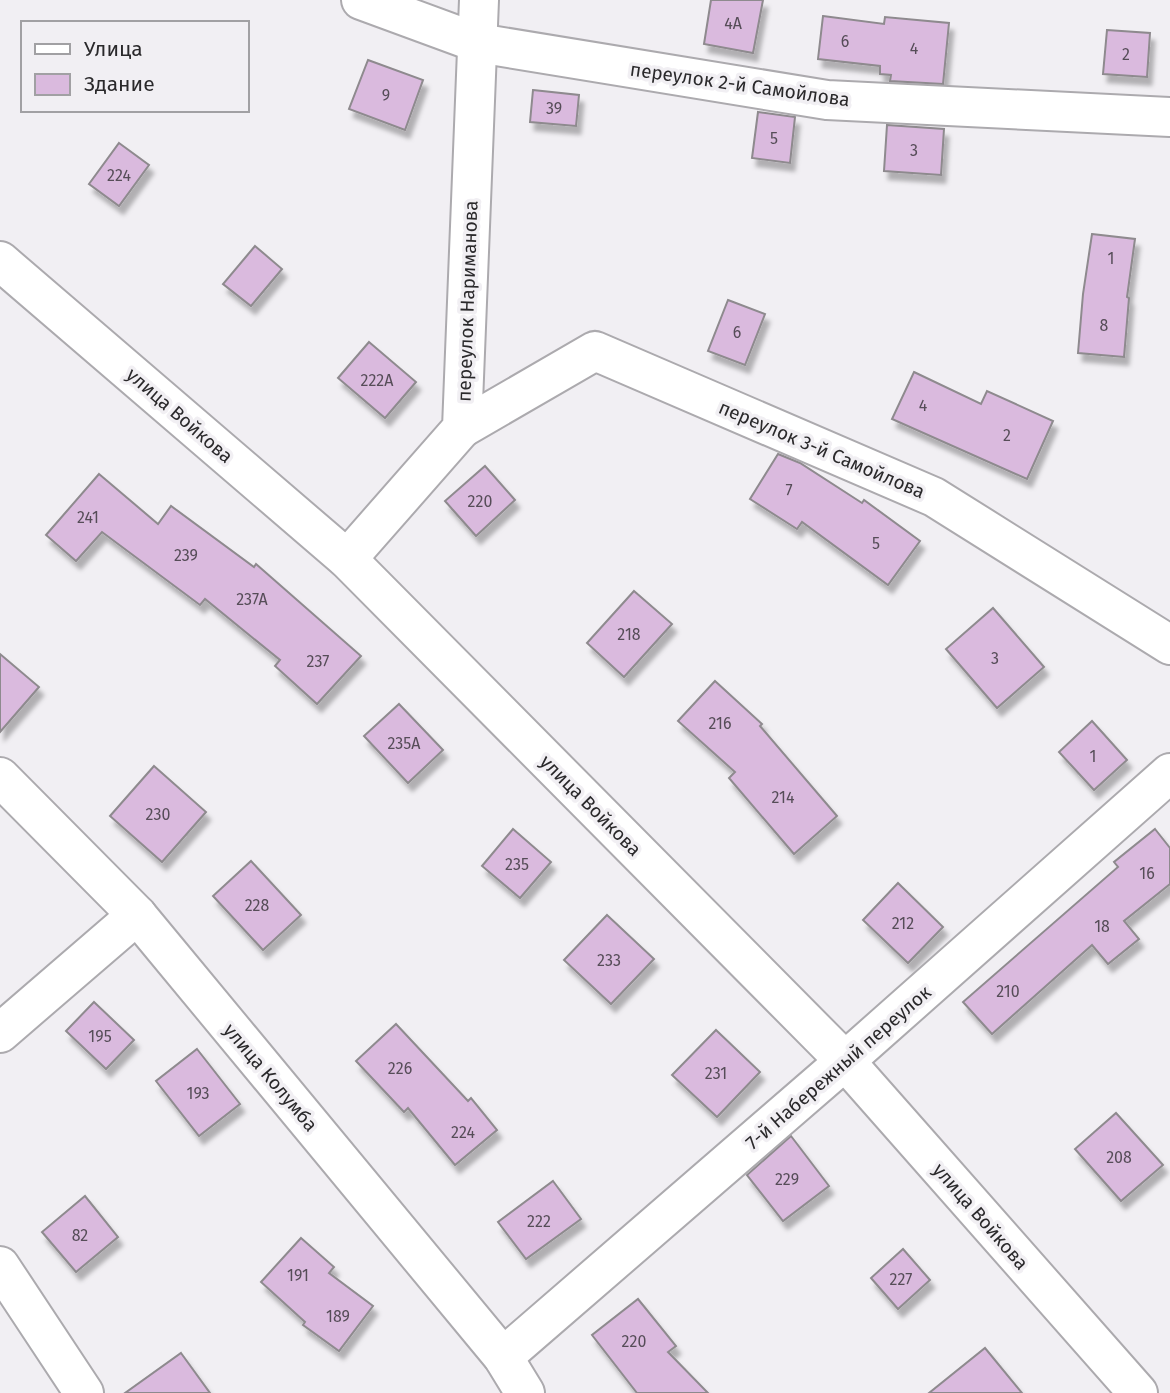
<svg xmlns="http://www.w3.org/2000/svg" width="1170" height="1393" viewBox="0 0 1170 1393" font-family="'Fira Sans',sans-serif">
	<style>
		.building { fill: #dabade; stroke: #8e8a8e; stroke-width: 2; filter: url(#shadow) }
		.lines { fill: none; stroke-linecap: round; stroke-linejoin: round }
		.minor-casing { stroke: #acaaae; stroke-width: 42 }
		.minor { stroke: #fff; stroke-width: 38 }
		.labels { text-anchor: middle; stroke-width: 7; stroke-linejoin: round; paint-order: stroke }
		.number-label { font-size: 16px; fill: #564d58 }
		.street-label { font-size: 19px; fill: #2a292b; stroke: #f1eff3 }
	</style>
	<defs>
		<filter id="shadow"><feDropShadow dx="4.5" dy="8" stdDeviation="2" flood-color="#0004"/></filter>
	</defs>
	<rect width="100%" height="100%" fill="#f1eff3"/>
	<!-- building -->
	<g class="building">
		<path d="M 711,0 L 763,0 L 753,53 L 704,44 Z"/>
		<path d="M 823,16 L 884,24 L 885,17 L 949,23 L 943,84 L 890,81 L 891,75 L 880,74 L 880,66 L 818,59 Z"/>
		<path d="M 1107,30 L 1150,33 L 1147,77 L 1103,74 Z"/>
		<path d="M 368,60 L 423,80 L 405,130 L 349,109 Z"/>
		<path d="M 533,90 L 579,95 L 576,126 L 530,122 Z"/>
		<path d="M 758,112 L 795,117 L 790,163 L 752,158 Z"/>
		<path d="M 887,125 L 944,129 L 941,175 L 884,171 Z"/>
		<path d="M 119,143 L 149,165 L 119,206 L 89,184 Z"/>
		<path d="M 1092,234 L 1135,239 L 1127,297 L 1129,298 L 1124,357 L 1078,353 L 1083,294 Z"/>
		<path d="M 255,246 L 282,269 L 251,306 L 223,284 Z"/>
		<path d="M 728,300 L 765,314 L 745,365 L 708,351 Z"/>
		<path d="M 369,342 L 416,382 L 385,418 L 338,378 Z"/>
		<path d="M 914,372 L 981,404 L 987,391 L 1053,421 L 1027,479 L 892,419 Z"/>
		<path d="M 778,454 L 800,463 L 862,503 L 864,500 L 920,541 L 888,585 L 802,522 L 797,529 L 750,499 Z"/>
		<path d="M 485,466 L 515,500 L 476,536 L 445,501 Z"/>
		<path d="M 99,474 L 158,524 L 171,506 L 254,567 L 256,564 L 361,656 L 317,704 L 275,666 L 280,660 L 205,599 L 200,605 L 102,532 L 76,561 L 46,535 Z"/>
		<path d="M 634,591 L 672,624 L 624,677 L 587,643 Z"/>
		<path d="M 993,608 L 1044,667 L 997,708 L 946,649 Z"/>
		<path d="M 0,654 L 39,687 L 0,732 Z"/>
		<path d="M 715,681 L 762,724 L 760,726 L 837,816 L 794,854 L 729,778 L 735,772 L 678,721 Z"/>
		<path d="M 399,704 L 443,750 L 408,783 L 364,736 Z"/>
		<path d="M 1092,721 L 1127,760 L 1094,790 L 1059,752 Z"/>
		<path d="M 154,766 L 206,812 L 162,862 L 110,816 Z"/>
		<path d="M 513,829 L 551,862 L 520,898 L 482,866 Z"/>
		<path d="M 1155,829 L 1170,848 L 1170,884 L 1124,921 L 1139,939 L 1108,964 L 1092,945 L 992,1034 L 963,1002 L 1118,867 L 1114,862 Z"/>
		<path d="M 251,861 L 301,915 L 263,950 L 213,896 Z"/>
		<path d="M 898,883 L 943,927 L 908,963 L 863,920 Z"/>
		<path d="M 607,915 L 654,959 L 611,1004 L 564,960 Z"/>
		<path d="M 94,1002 L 134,1040 L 106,1069 L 66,1031 Z"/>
		<path d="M 396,1024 L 468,1101 L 471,1098 L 497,1130 L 455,1165 L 408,1108 L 404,1112 L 356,1061 Z"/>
		<path d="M 716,1030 L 760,1072 L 717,1117 L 672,1075 Z"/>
		<path d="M 197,1049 L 240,1104 L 199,1136 L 156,1081 Z"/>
		<path d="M 1116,1113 L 1163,1165 L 1121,1201 L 1075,1149 Z"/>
		<path d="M 791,1136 L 829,1186 L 783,1221 L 747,1175 Z"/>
		<path d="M 553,1181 L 581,1219 L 526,1259 L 498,1222 Z"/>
		<path d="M 85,1196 L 118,1237 L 76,1272 L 42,1232 Z"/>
		<path d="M 301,1238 L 334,1267 L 329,1273 L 373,1306 L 339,1351 L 303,1325 L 305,1322 L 261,1282 Z"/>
		<path d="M 903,1249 L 930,1280 L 898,1309 L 871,1278 Z"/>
		<path d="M 638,1299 L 676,1346 L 668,1352 L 708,1393 L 637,1393 L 592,1335 Z"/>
		<path d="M 985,1348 L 1022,1393 L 929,1393 Z"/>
		<path d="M 181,1353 L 210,1393 L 125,1393 Z"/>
	</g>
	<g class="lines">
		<!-- minor casing -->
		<g class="minor-casing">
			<g id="minor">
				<path d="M 361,0 L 478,43 L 827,100 L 1170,117"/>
				<path d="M 0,261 L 347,559 L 845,1061 L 1138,1393"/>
				<path d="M 462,428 L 595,351 L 934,497 L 1170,645"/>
				<path d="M 347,559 L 462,428 L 479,0"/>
				<path d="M 0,777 L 137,915 L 503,1357 L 525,1393"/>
				<path d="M 0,1033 L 137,915"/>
				<path d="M 0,1266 L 84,1393"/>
				<path d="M 503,1357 L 845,1061 L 1170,773"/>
			</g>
		</g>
		<!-- minor -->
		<use href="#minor" class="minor"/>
	</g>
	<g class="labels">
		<!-- number labels -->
		<g class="number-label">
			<text x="733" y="29">4А</text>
			<text x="845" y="47">6</text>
			<text x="914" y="54">4</text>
			<text x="1126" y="60">2</text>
			<text x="386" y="101">9</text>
			<text x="554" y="114">39</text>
			<text x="774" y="144">5</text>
			<text x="914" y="156">3</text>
			<text x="119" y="181">224</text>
			<text x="1111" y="264">1</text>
			<text x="1104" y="331">8</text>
			<text x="737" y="338">6</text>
			<text x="377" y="386">222А</text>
			<text x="923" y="411">4</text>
			<text x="1007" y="441">2</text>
			<text x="789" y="496">7</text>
			<text x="480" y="507">220</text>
			<text x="88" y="523">241</text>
			<text x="876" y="549">5</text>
			<text x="186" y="561">239</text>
			<text x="252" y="605">237А</text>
			<text x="629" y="640">218</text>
			<text x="995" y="664">3</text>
			<text x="318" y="667">237</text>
			<text x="720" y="729">216</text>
			<text x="404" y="749">235А</text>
			<text x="1093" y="762">1</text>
			<text x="783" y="803">214</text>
			<text x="158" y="820">230</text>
			<text x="517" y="870">235</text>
			<text x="1147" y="879">16</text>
			<text x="257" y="911">228</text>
			<text x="903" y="929">212</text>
			<text x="1102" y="932">18</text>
			<text x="609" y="966">233</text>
			<text x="1008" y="997">210</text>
			<text x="100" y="1042">195</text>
			<text x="400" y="1074">226</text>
			<text x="716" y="1079">231</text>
			<text x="198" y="1099">193</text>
			<text x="463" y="1138">224</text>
			<text x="1119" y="1163">208</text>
			<text x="787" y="1185">229</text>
			<text x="539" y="1227">222</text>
			<text x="80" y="1241">82</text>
			<text x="298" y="1281">191</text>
			<text x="901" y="1285">227</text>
			<text x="338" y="1322">189</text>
			<text x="634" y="1347">220</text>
		</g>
		<!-- street labels -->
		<g class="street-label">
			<text transform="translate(740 84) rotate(8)" y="7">переулок 2-й Самойлова</text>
			<text transform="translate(467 301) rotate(-88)" y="7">переулок Нариманова</text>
			<text transform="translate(180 415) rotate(41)" y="7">улица Войкова</text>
			<text transform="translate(822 449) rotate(23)" y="7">переулок 3-й Самойлова</text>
			<text transform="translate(591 805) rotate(45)" y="7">улица Войкова</text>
			<text transform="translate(838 1067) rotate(-41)" y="7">7-й Набережный переулок</text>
			<text transform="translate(271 1077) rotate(50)" y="7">улица Колумба</text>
			<text transform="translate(981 1216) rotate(49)" y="7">улица Войкова</text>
		</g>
	</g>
	<!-- legend -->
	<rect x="21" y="21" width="228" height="91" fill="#f1eff3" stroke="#a1a0a3" stroke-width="2"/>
	<rect x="35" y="44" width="35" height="10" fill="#ffffff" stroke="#a1a0a3" stroke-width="2"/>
	<text x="84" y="56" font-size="21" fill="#2a292b">Улица</text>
	<rect x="35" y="74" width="35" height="21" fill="#dabade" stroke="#a1a0a3" stroke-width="2"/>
	<text x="84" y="91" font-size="21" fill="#2a292b">Здание</text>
</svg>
